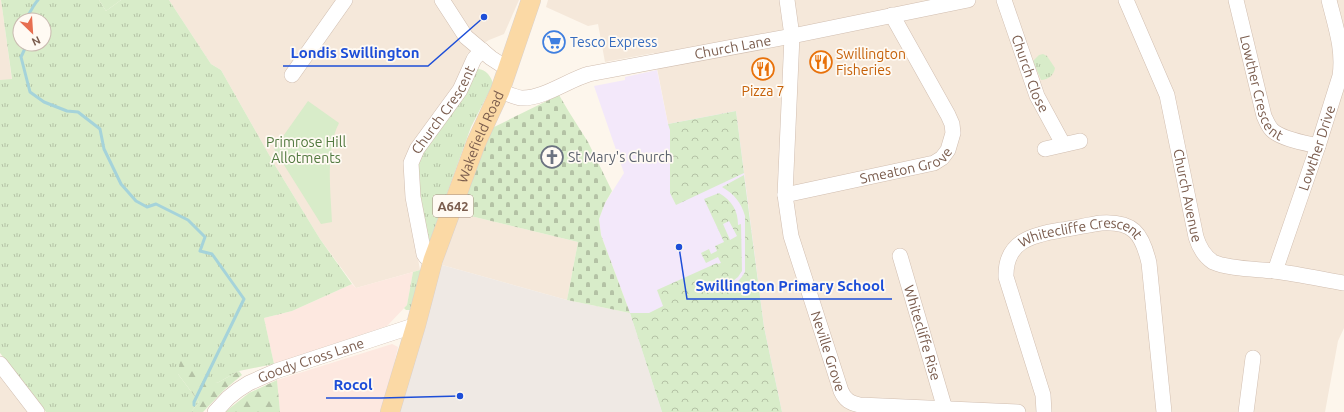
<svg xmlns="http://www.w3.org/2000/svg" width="1344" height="412" viewBox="0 0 1344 412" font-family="Ubuntu,sans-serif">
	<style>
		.residential { fill: #f5e8da }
		.commercial { fill: #fde8e0 }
		.industrial { fill: #efe9e4 }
		.education { fill: #f3e8fa }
		.grass { fill: url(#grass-tufts); fill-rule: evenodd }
		.forest { fill: url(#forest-firs) }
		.cemetery { fill: url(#cemetery-stones) }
		.park { fill: url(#park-crowns); fill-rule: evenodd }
		.garden { fill: #d8ecc9 }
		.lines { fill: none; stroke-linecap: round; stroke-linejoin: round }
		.stream { stroke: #a5d3da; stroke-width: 3 }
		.minor-casing { stroke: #d1beb0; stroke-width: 16 }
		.major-casing { stroke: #dad1cd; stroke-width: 20 }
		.minor { stroke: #fff; stroke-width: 15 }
		.major { stroke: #fbd9a5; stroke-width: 19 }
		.labels { text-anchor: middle; stroke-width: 3.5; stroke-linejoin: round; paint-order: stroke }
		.shield { fill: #fffaf3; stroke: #a28b7f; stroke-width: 1 }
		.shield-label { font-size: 13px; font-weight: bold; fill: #7a5c4d }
		.shop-label { font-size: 14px; fill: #366cbe; stroke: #fffaf3; text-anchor: start }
		.street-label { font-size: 14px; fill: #7a5c4d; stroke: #fffaf3 }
		.food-label { font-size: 14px; fill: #c56008; stroke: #fffaf3; text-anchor: start }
		.park-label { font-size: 14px; fill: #537a41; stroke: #fffaf3 }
		.worship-label { font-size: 14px; fill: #5b616d; stroke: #fffaf3; text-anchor: start }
		.leader { fill: none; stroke: #1d4ed8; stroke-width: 1.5 }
		.callout-dot { fill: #1d4ed8; stroke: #fffaf3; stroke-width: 1.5 }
		.callout-label { font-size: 15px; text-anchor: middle; font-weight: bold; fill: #1d4ed8; stroke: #fffaf3; stroke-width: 3.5; stroke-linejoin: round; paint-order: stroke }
	</style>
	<defs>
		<pattern id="grass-tufts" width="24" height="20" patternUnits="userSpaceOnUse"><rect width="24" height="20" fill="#d8ecc9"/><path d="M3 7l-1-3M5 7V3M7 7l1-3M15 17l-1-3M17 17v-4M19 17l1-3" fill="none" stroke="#b4c2a5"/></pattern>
		<pattern id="forest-firs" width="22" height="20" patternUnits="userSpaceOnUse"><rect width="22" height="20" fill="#d8ecc9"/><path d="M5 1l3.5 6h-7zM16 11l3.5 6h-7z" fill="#b4c2a5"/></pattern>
		<pattern id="cemetery-stones" width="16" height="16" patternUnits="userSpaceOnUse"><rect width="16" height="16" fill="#d8ecc9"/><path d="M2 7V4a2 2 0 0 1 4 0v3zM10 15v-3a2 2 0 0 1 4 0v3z" fill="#b4c2a5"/></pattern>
		<pattern id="park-crowns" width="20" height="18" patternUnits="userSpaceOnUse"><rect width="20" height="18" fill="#d8ecc9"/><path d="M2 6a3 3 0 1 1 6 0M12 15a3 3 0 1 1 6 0" fill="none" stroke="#b4c2a5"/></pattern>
	</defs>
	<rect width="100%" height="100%" fill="#fdf6ec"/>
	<!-- residential -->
	<g class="residential">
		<path d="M 0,0 L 1,0 L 12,80 L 0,80 Z"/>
		<path d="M 169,0 L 519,0 L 504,34 L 489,40 L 467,54 L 461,73 L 454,86 L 407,153 L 405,184 L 420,270 L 356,288 L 320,239 L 276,167 L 221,70 L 211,64 Z"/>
		<path d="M 548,0 L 1344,0 L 1344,328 L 1338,341 L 1325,412 L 782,412 L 764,327 L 736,111 L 668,124 L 654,53 L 605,62 L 598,24 L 588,26 L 546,7 Z"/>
		<path d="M 458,213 L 578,242 L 567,300 L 442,265 Z"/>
		<path d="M 0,375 L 28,412 L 0,412 Z"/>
	</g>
	<!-- commercial -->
	<g class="commercial">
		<path d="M 413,272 L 407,305 L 387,326 L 274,364 L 264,318 L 292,311 L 352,284 L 356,288 Z"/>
		<path d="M 392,344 L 398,347 L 383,412 L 280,412 L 277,380 Z"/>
	</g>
	<!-- industrial -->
	<path class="industrial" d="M 442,265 L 567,300 L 630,313 L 662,412 L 399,412 Z"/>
	<!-- education -->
	<path class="education" d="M 657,70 L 668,124 L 736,111 L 764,327 L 782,412 L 662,412 L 630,313 L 601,235 L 599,219 L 605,203 L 624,173 L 594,86 L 625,80 L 625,77 Z"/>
	<!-- grass -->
	<g class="grass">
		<path d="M 1,0 L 99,0 L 106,11 L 121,0 L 169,0 L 211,64 L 221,70 L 276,167 L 320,239 L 352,284 L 292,311 L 264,318 L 274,364 L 239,371 L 217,383 L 178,374 L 199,402 L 191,412 L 46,412 L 0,353 L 0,80 L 12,79 ZM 20,20 L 44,20 L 44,44 L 20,44 Z"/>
		<path d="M 1043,54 L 1047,56 L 1055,68 C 1054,75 1048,80 1041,80 L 1033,61 L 1039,55 Z"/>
		<path d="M 477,69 C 485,68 492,77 493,84 L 471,127 L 427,249 L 416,163 Z"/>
		<path d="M 420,270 L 421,274 L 410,310 L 406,310 L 404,308 L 407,305 L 413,272 Z"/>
	</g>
	<!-- forest -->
	<g class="forest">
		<path d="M 180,359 L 217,383 L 239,371 L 242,375 L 224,390 L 203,412 L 191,412 L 199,402 L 178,374 Z"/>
		<path d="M 277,380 L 280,412 L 225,412 L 249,393 Z"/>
	</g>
	<!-- cemetery -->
	<path class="cemetery" d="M 559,95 L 569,112 L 588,142 L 612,191 L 605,203 L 599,219 L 601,235 L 630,313 L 567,300 L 578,242 L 458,213 L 492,128 Z"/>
	<!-- park -->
	<g class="park">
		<path d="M 736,111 L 744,173 L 676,205 L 670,193 L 670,130 L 668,124 Z"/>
		<path d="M 744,175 L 764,327 L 782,412 L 662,412 L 630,313 L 649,313 L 663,306 L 657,290 L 717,263 L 718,264 L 721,263 L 718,257 L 706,263 L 701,253 L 709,249 L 711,254 L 717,251 L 715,246 L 724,242 L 704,199 L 719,193 C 732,201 738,210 738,225 L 741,224 L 742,271 L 738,277 L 728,285 L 729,288 C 736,284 741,279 745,272 L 745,216 C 741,202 734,194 722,187 ZM 729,221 L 737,236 L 730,240 L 723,224 Z"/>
	</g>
	<!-- garden -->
	<g class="garden">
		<path d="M 99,0 L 121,0 L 106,11 Z"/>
		<path d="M 308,101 L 339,123 C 325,150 331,192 332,222 L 321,224 L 274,149 Z"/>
	</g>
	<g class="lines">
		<!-- stream -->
		<g class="stream">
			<path d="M 23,20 C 30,16 32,6 38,0"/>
			<path d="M 20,22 L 18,23 L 18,36 L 20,36"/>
			<path d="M 27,44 L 21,57 L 30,92 L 44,102 L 67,111 L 78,112 L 100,129 L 104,149 L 121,184 L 136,201 L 147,207 L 156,204 L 188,220 L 205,237 L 200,251 L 212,254 L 244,299 L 194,402 L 194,405"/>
		</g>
		<!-- minor casing -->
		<g class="minor-casing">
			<g id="minor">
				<path d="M 442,0 L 466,37 L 491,58 L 508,69"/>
				<path id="s1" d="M 787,0 L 792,36 L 785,195 L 791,236 L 841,391 C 845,400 850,403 860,405 L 1018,412"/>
				<path id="s2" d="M 1004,0 L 1037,96 L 1063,144"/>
				<path id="s3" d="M 1126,0 L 1167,95 L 1196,237 C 1199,247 1204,256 1213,262 C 1228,269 1257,269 1274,271 C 1297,274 1321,279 1344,283"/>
				<path id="s4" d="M 1236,0 L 1264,116 C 1266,120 1268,126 1272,130 C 1281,139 1305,143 1318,146"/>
				<path d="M 292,75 L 345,0"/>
				<path id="s5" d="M 500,91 C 506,93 514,97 521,98 C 543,99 568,80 589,74 L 792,36 L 968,0"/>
				<path d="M 1045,149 L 1080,141"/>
				<path id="s6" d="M 785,195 L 934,163 L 942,158 L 948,150 L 953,133 L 952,124 L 948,115 L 892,15"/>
				<path id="s7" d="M 900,256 L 945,409"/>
				<path id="s8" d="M 433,260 L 426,257 L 424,254 L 413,197 L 411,163 L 417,149 L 460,90 L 474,59 L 482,50"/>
				<path id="s9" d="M 1275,271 L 1318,146 L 1340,76 C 1344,49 1335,25 1329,0"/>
				<path d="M 0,364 L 37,412"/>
				<path id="s10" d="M 215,412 L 228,398 L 238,390 L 249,383 L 276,371 L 416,325"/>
				<path id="s11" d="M 1044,412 L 1043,395 L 1006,277 C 1005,241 1032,235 1061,230 C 1074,228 1088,225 1101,223 C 1133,221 1142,233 1149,263 L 1164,412"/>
				<path d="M 1246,412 L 1253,358"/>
			</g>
		</g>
		<!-- major casing -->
		<g class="major-casing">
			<g id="major">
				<path id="s12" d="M 390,412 L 416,325 L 433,260 L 476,143 L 500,91 L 531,0"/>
			</g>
		</g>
		<!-- minor -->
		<use href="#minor" class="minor"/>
		<!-- major -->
		<use href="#major" class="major"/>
	</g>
	<!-- icons -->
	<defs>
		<g id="supermarket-ring" transform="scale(1.15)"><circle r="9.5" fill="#fffaf3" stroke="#3f7fe0" stroke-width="1.5"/><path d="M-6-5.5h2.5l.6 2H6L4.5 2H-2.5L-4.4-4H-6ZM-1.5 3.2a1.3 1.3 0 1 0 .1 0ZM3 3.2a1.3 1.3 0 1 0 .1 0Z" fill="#3f7fe0"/></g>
		<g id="restaurant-ring" transform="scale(1.15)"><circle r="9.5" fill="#fffaf3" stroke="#e8710a" stroke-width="1.5"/><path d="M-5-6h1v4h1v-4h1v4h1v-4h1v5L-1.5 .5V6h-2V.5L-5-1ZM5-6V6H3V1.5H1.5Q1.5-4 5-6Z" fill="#e8710a"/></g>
		<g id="church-ring" transform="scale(1.15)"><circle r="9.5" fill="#fffaf3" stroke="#6b7280" stroke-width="1.5"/><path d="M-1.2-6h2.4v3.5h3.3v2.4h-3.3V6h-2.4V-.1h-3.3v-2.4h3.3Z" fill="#6b7280"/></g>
	</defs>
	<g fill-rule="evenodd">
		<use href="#supermarket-ring" x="554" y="42"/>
		<use href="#restaurant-ring" x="821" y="62"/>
		<use href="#restaurant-ring" x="763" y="69"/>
		<use href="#church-ring" x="552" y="157"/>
	</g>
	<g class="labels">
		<!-- shield labels -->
		<rect class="shield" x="433" y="195" width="40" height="22" rx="3"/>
		<g class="shield-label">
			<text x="453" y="211">A642</text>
		</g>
		<!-- shop labels -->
		<g class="shop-label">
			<text x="570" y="47">Tesco Express</text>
		</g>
		<!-- street labels -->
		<g class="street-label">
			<text dy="5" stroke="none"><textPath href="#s5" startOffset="241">Church Lane</textPath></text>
			<text dy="5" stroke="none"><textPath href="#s2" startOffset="78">Church Close</textPath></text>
			<text dy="5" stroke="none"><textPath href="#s4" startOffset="92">Lowther Crescent</textPath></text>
			<text dy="5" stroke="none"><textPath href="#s8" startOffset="166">Church Crescent</textPath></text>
			<text dy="5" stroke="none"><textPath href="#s12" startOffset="290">Wakefield Road</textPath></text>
			<text dy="5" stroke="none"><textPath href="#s9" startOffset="130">Lowther Drive</textPath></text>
			<text dy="5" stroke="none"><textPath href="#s6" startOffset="125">Smeaton Grove</textPath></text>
			<text dy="5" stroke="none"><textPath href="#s3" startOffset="206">Church Avenue</textPath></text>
			<text dy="5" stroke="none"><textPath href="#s11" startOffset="242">Whitecliffe Crescent</textPath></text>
			<text dy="5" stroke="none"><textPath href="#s7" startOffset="80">Whitecliffe Rise</textPath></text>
			<text dy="5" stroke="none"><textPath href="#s1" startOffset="358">Neville Grove</textPath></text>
			<text dy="5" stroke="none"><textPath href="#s10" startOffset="111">Goody Cross Lane</textPath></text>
		</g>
		<!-- food labels -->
		<g class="food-label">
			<text x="836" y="59">Swillington<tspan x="836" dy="16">Fisheries</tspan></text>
			<text x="763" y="96" text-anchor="middle">Pizza 7</text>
		</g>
		<!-- park labels -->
		<g class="park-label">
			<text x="306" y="147">Primrose Hill<tspan x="306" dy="16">Allotments</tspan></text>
		</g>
		<!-- worship labels -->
		<g class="worship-label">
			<text x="568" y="162">St Mary's Church</text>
		</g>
	</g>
	<!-- callouts -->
	<path class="leader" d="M484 17L428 66H283M679 247L687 299H892M460 396L381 398H326"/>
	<g class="callout-dot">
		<circle cx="484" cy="17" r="4"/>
		<circle cx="679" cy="247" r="4"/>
		<circle cx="460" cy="396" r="4"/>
	</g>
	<g class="callout-label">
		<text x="355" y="58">Londis Swillington</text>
		<text x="790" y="291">Swillington Primary School</text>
		<text x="353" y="390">Rocol</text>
	</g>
	<!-- north arrow -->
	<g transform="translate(32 32) rotate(155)"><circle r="19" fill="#fffaf3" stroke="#cabbb1"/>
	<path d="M0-3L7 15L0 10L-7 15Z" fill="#e76f51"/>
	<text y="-6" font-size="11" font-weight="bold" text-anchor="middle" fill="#7a5c4d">N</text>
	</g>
</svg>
